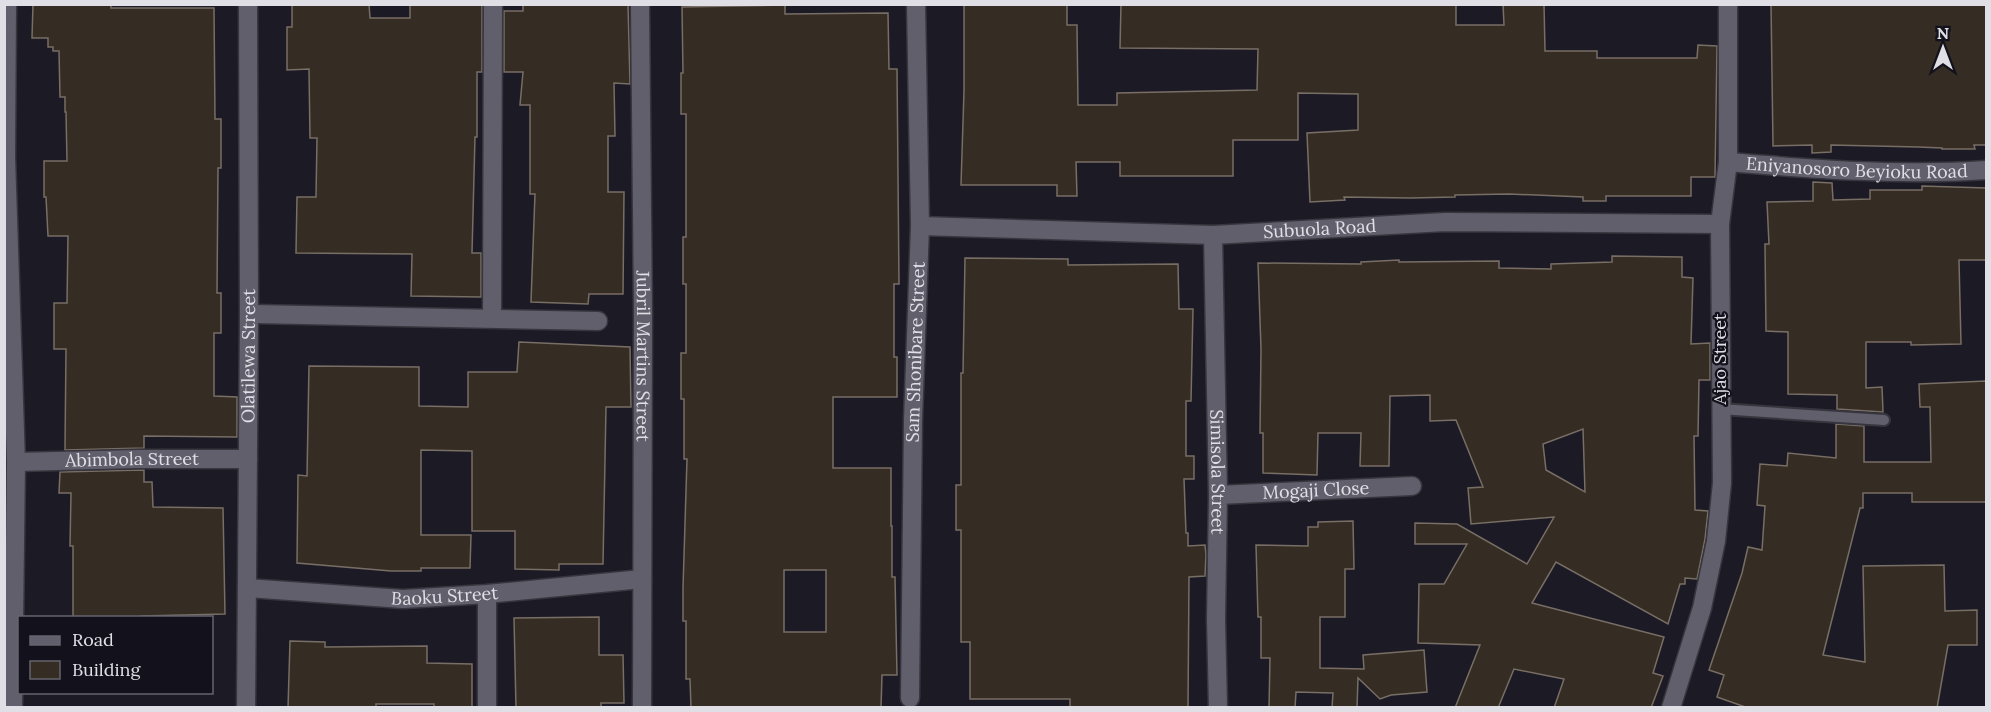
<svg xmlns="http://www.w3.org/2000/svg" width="1991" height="712" viewBox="0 0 1991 712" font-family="Lora,serif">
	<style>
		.building { fill: #352c24; stroke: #786e65; stroke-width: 1.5; fill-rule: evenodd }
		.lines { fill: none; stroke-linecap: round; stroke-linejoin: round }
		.lane-casing { stroke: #37363e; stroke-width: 14 }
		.street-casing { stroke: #37363e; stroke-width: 21 }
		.lane { stroke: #605f6b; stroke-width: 10 }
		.street { stroke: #605f6b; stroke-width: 18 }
		.labels { text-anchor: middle; stroke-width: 4.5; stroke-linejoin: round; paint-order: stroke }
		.street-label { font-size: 18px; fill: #e0dfe6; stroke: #13121c }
	</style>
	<rect width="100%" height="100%" fill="#1c1b25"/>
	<!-- building -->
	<g class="building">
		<path d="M 33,4 L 111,5 L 111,8 L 214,8 L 215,119 L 221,119 L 221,168 L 218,168 L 217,293 L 221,293 L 221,333 L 214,333 L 214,396 L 237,397 L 237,437 L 144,436 L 144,448 L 65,450 L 66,349 L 54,349 L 54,303 L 67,303 L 68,236 L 48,236 L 46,197 L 44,197 L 44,161 L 67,161 L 66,112 L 65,112 L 65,97 L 60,97 L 59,51 L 53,51 L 53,47 L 48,47 L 48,38 L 32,38 Z"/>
		<path d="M 292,4 L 369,4 L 370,18 L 410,18 L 410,4 L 482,4 L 482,72 L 477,72 L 477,137 L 475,137 L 472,253 L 481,253 L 481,297 L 411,296 L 412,254 L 296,253 L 297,197 L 316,197 L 317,138 L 310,138 L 309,69 L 287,70 L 287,27 L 292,27 Z"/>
		<path d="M 523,4 L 628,4 L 630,84 L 614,83 L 615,136 L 608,136 L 608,192 L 624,192 L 623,294 L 589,294 L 588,304 L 531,302 L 535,194 L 530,194 L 530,105 L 520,105 L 523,72 L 504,72 L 504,11 L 523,11 Z"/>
		<path d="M 964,4 L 1067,4 L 1067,25 L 1077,25 L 1078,105 L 1117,105 L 1117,93 L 1257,90 L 1258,49 L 1120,48 L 1121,4 L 1456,4 L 1456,25 L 1504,25 L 1503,4 L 1544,4 L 1545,51 L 1597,51 L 1597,58 L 1697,58 L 1698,45 L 1717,46 L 1715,177 L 1691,177 L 1691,196 L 1606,196 L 1606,201 L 1583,201 L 1583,197 L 1509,194 L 1455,195 L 1455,197 L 1410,198 L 1344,197 L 1345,200 L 1310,202 L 1307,133 L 1358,130 L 1358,94 L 1298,93 L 1298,140 L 1233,140 L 1233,176 L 1120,176 L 1120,162 L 1076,162 L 1077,196 L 1057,196 L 1057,185 L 961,185 L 964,91 Z"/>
		<path d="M 1771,4 L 1986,4 L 1986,145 L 1974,145 L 1975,149 L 1942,149 L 1942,148 L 1918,147 L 1831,145 L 1831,152 L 1812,153 L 1812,145 L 1773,146 Z"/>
		<path d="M 785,5 L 785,14 L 888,13 L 889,69 L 897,69 L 899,284 L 894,284 L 894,357 L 897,357 L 897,397 L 833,397 L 833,468 L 891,468 L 891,526 L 892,526 L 892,577 L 895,577 L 897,675 L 882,675 L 881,708 L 691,708 L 690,679 L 686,679 L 686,621 L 683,621 L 683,588 L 687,459 L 684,459 L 684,399 L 681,399 L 681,353 L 686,353 L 686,284 L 683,284 L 683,237 L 686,237 L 686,114 L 681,114 L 681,73 L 683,73 L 682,7 ZM 784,570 L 826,570 L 826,632 L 784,632 Z"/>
		<path d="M 1813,182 L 1832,183 L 1833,200 L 1870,199 L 1870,190 L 1922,190 L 1922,186 L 1986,188 L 1986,260 L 1959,260 L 1961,344 L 1911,345 L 1911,342 L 1866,342 L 1866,388 L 1882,387 L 1883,412 L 1837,409 L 1837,395 L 1788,394 L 1788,332 L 1766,331 L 1765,244 L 1769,244 L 1767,202 L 1813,201 Z"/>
		<path d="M 1612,256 L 1682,257 L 1682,277 L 1693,278 L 1691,344 L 1710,343 L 1710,380 L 1699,380 L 1698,436 L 1694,436 L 1695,510 L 1708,511 L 1705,539 L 1697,579 L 1685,578 L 1685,584 L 1680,584 L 1668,624 L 1556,562 L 1532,603 L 1664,637 L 1653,673 L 1663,676 L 1651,708 L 1554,708 L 1564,679 L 1514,669 L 1498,708 L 1455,708 L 1480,645 L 1418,643 L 1419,584 L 1444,584 L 1467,544 L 1415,544 L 1415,523 L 1457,524 L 1527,564 L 1554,517 L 1471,524 L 1468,488 L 1483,487 L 1456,420 L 1430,421 L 1430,395 L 1390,396 L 1389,466 L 1360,466 L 1361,433 L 1318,433 L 1317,475 L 1263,473 L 1263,433 L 1260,433 L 1261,349 L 1258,263 L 1361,264 L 1361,262 L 1399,260 L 1399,262 L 1499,261 L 1499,268 L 1551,269 L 1551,264 L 1612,262 ZM 1583,429 L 1585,492 L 1546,470 L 1543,444 Z"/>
		<path d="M 965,258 L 1068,259 L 1068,265 L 1178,264 L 1179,309 L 1193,309 L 1191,401 L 1186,401 L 1186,456 L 1194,456 L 1194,479 L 1184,479 L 1186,533 L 1188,533 L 1188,546 L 1205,545 L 1206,555 L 1205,576 L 1189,577 L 1188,708 L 1070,708 L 1070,699 L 970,699 L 970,642 L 961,642 L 961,530 L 956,530 L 956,485 L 961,485 L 961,373 L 963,373 Z"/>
		<path d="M 519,342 L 630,347 L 631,407 L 606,407 L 603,564 L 559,564 L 559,570 L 515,569 L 515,531 L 472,531 L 472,451 L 421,450 L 421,535 L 471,535 L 470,568 L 421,568 L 421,571 L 391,571 L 297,563 L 298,475 L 307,476 L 309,366 L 419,367 L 419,406 L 468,407 L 468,372 L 517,372 Z"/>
		<path d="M 1986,381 L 1986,502 L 1912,502 L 1912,493 L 1863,493 L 1863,508 L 1860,508 L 1823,655 L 1865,662 L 1863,566 L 1944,565 L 1945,611 L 1977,610 L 1977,645 L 1948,645 L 1937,708 L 1748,708 L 1717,697 L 1724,675 L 1709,670 L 1742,573 L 1748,547 L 1762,550 L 1765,506 L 1757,505 L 1760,464 L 1787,466 L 1788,453 L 1836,458 L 1836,424 L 1864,426 L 1864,462 L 1931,462 L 1930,407 L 1920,407 L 1919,384 Z"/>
		<path d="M 144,470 L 144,482 L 152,482 L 153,507 L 223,508 L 225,614 L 141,616 L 141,618 L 73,618 L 73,546 L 70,546 L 71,493 L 59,493 L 60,472 Z"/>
		<path d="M 1353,521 L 1354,569 L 1345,569 L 1345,617 L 1320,617 L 1320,668 L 1364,669 L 1363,655 L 1424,650 L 1427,692 L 1391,695 L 1380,699 L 1358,678 L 1357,708 L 1332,708 L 1333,693 L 1296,692 L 1295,708 L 1269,708 L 1270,658 L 1261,658 L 1261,617 L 1258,617 L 1256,545 L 1308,546 L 1308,527 L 1318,527 L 1318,522 Z"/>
		<path d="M 599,617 L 599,655 L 623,655 L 624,703 L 601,703 L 601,708 L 516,708 L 514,618 Z"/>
		<path d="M 290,641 L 325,642 L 325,647 L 427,646 L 427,663 L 472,664 L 472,708 L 434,708 L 434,704 L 376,704 L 376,708 L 288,708 Z"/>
	</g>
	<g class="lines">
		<!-- lane casing -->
		<g class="lane-casing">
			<path id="lane" d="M 1720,409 L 1884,420"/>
		</g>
		<!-- street casing -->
		<g class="street-casing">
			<g id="street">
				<path d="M 7,4 L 6,157 L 16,462 L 13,708"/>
				<path id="s1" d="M 640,4 L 643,313 L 642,708"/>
				<path id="s2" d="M 1728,162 C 1814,169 1900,176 1986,170"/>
				<path id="s3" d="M 920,226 L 1213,235 L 1445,222 L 1720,224"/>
				<path id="s4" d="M 1213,235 L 1218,495 L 1216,619 L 1218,708"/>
				<path d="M 249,314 L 598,321"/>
				<path d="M 492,318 L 493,4"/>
				<path id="s5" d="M 16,462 L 138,459 L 248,459"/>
				<path id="s6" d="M 1218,495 L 1412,486"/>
				<path id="s7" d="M 247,588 L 403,599 L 487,594 L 642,579"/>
				<path d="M 487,594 L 487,708"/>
				<path id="s8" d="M 910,698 L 913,420 L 920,226 L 916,4"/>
				<path id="s9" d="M 246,708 L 249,314 L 248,4"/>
				<path d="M 1671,708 L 1702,608 L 1716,541 L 1722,483 L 1720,224 L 1728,162 L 1728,4"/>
			</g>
		</g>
		<!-- lane -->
		<use href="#lane" class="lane"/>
		<!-- street -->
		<use href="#street" class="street"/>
	</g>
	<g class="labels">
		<!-- street labels -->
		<g class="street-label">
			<text dy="6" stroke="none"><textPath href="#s2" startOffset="129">Eniyanosoro Beyioku Road</textPath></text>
			<text dy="6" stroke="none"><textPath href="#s3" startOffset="400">Subuola Road</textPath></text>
			<text dy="6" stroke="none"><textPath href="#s8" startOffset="346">Sam Shonibare Street</textPath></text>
			<text dy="6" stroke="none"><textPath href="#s9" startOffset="352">Olatilewa Street</textPath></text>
			<text dy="6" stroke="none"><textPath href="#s1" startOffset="352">Jubril Martins Street</textPath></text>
			<text transform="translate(1720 359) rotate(-90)" y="6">Ajao Street</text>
			<text dy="6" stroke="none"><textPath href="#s5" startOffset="116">Abimbola Street</textPath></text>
			<text dy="6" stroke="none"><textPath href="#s4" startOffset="237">Simisola Street</textPath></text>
			<text dy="6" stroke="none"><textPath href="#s6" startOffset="98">Mogaji Close</textPath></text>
			<text dy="6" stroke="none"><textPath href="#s7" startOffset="198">Baoku Street</textPath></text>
		</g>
	</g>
	<!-- border -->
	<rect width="1991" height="712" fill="none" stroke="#e0dfe6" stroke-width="12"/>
	<!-- legend -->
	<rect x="18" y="616" width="195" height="78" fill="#13121c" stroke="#65646d" stroke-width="1.5"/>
	<rect x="30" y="636" width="30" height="9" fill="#605f6b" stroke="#65646d" stroke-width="1.5"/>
	<text x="72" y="646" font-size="18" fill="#e0dfe6">Road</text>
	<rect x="30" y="661" width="30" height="18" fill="#352c24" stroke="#65646d" stroke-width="1.5"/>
	<text x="72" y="676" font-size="18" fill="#e0dfe6">Building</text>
	<!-- north arrow -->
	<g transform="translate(1943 48)" stroke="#13121c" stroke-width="4.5" paint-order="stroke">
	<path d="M0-4.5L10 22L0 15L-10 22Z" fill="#e0dfe6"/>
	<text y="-9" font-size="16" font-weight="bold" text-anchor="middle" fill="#e0dfe6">N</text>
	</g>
</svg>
